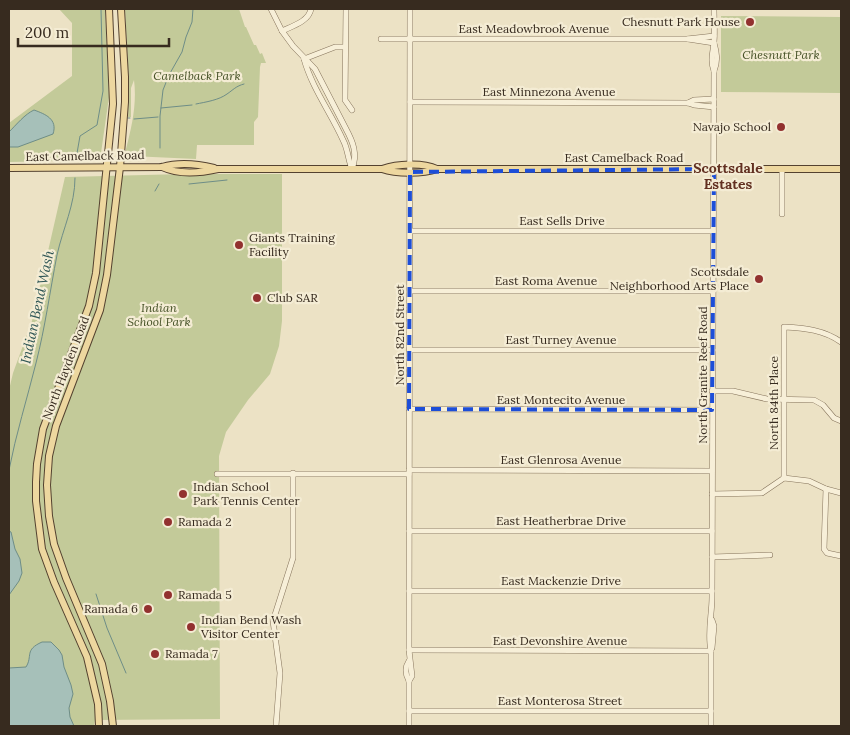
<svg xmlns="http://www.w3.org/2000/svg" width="850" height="735" viewBox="0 0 850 735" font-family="Lora,serif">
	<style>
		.green { fill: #c3ca99 }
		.water { fill: #a6c0b9; stroke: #6e8d87 }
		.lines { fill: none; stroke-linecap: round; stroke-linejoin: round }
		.stream { stroke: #6e8d87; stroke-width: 1 }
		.minor-casing { stroke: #86745c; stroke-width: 6 }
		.major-casing { stroke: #544230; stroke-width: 8 }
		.minor { stroke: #f7efd8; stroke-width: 5 }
		.major { stroke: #edd79f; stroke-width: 6 }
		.marked { fill: none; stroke: #1d4ed8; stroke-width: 4; stroke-dasharray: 10 6; stroke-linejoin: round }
		.poi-dot { fill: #92312f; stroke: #f4ecd4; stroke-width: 2 }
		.labels { text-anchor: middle; stroke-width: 4.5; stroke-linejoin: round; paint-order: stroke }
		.poi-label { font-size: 12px; fill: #372b1f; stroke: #f4ecd4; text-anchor: start }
		.street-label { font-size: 12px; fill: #372b1f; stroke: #f4ecd4 }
		.park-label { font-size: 12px; font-style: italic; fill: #465227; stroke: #f4ecd4 }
		.neighbourhood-label { font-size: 14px; font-weight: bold; fill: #623021; stroke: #f4ecd4 }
		.water-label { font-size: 14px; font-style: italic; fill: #2f5655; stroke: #f4ecd4 }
	</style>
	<rect width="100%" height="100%" fill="#ece2c5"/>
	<!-- green -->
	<g class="green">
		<path d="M 59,9 L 105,9 L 109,97 L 100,160 L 9,162 L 9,123 L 72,76 L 72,23 Z"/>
		<path d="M 125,9 L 239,9 L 245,27 L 246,27 L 254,45 L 256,45 L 260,54 L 262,53 L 266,63 L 261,63 L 260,67 L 258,117 L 254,122 L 254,145 L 197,145 L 196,159 L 131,156 L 126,152 L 126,149 C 132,126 137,103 134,80 L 131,88 L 131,117 L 128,117 L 129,84 Z"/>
		<path d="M 721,16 L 841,17 L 841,93 L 721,92 Z"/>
		<path d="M 184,174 L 282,174 L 282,321 L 279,346 L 270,374 L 248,400 L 226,432 L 219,456 L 220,719 L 95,720 L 94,726 L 9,726 L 9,390 L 13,373 L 32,321 L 65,177 Z"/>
	</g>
	<!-- water -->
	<g class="water">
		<path d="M 34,110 C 45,114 58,119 53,134 L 18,147 L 9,147 L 9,132 C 16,125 25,114 34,110 Z"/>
		<path d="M 9,531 L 11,532 L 15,549 L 20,559 L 22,573 L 19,581 L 9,595 Z"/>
		<path d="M 42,642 L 51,642 L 59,650 L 62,655 L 64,667 L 71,685 L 73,694 L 69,708 L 70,717 L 74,726 L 9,726 L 9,668 L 26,667 C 33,656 24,650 42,642 Z"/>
	</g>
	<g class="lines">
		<!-- stream -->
		<g class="stream">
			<path d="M 196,104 C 206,102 219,100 227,94 C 233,90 236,86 244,84"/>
			<path d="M 161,108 L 192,105"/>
			<path d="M 128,118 L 130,118"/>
			<path d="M 134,119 L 158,117"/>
			<path d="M 160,148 L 160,116 L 163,90 L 169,75 L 182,52 L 186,37 L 192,22 L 193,9"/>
			<path d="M 76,159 L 80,136 L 97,125 L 103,91 L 101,9"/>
			<path d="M 189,184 L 227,180"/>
			<path d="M 155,191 L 159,184"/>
			<path d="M 9,470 C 16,434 27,399 36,363 C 45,328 50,291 57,255 C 63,228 75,205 75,178"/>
			<path d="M 96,594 L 107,628 L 126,673"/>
		</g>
		<!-- minor casing -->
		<g class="minor-casing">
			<g id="minor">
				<path d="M 271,9 L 282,31 L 293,46 L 315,69 L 346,129 C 353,142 358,154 352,169"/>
				<path d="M 346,9 L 345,100 L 352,110"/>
				<path d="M 282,31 C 293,26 309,21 311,9"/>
				<path d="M 381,39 L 687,39 L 714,36"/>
				<path d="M 688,39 L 714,43"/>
				<path d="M 304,59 C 312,88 331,113 343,140 C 348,149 348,160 352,169"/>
				<path d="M 304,59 L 335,47 L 345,47"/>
				<path d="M 714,71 C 710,60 713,53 714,42 C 715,31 714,20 714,9"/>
				<path d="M 410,102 L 688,103 L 694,105 L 714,107"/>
				<path d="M 688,103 L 694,100 L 714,99"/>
				<path d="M 782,169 L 782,214"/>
				<path d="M 410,231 L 713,231"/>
				<path d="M 410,291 L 713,291"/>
				<path d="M 410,350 L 713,350"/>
				<path d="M 712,391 L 733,391 L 767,399 L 814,400 L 823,405 L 834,418 L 841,421"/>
				<path d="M 409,409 L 712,410"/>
				<path d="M 409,470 L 712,471"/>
				<path d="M 217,474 L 409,474"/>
				<path d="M 784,478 L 784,327 C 805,328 824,330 841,342"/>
				<path d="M 826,489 L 824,549 L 827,553 L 841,556"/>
				<path d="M 712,494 L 762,493 L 784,478 L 809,481 L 826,489 L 841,493"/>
				<path d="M 409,531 L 712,531"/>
				<path d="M 712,557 L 770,555"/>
				<path d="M 409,591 L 712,591"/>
				<path d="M 712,620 L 714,626 L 712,648"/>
				<path d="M 409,650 L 711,651"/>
				<path d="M 409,681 L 412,676 L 409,650 L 410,9"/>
				<path d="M 409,711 L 711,711"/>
				<path d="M 276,726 L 280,673 L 273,621 L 293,558 L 293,473"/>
				<path d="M 409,726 L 409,681 C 405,674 405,667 409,661"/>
				<path d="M 711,726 L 711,651 C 707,633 712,615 712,597 L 714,71 C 718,61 717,53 714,43"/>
			</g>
		</g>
		<!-- major casing -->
		<g class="major-casing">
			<g id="major">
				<path d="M 162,167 C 179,175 200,173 218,169 L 382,169 C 397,164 422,162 437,169 L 841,169"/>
				<path d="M 9,168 L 162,167 C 179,162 198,164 214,168"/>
				<path d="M 382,169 C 396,174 423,174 437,169"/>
				<path d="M 99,726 L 98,704 L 87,657 L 54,582 L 42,549 L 36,501 L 36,482 L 37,464 L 43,429 L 89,306 L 96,273 L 113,104 L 109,9"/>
				<path d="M 113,726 L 110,701 L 102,664 L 66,578 L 54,544 L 49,516 L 47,485 L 49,456 L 56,426 L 100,310 L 107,275 L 120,167 L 125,102 L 125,77 L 121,9"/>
			</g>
		</g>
		<!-- minor -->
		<use href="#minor" class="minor"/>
		<!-- major -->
		<use href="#major" class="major"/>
	</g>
	<!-- marked area -->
	<path class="marked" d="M 714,169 L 712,410 L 409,409 L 410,172 Z"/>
	<!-- markers -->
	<g class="poi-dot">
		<circle cx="750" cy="22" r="5"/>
		<circle cx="781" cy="127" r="5"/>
		<circle cx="239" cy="245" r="5"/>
		<circle cx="759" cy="279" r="5"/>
		<circle cx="257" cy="298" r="5"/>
		<circle cx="183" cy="494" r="5"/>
		<circle cx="168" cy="522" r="5"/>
		<circle cx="168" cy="595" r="5"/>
		<circle cx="148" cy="609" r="5"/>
		<circle cx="191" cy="627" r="5"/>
		<circle cx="155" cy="654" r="5"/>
	</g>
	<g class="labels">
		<!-- poi labels -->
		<g class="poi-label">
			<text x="740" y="26" text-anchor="end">Chesnutt Park House</text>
			<text x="771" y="131" text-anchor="end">Navajo School</text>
			<text x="249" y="242">Giants Training<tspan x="249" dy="14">Facility</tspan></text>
			<text x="749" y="276" text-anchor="end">Scottsdale<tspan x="749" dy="14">Neighborhood Arts Place</tspan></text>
			<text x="267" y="302">Club SAR</text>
			<text x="193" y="491">Indian School<tspan x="193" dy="14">Park Tennis Center</tspan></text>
			<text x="178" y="526">Ramada 2</text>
			<text x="178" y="599">Ramada 5</text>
			<text x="138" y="613" text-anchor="end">Ramada 6</text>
			<text x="201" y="624">Indian Bend Wash<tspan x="201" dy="14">Visitor Center</tspan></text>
			<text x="165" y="658">Ramada 7</text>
		</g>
		<!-- street labels -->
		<g class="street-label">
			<text x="534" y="33">East Meadowbrook Avenue</text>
			<text x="549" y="96">East Minnezona Avenue</text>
			<text transform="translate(85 156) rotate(-1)" y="4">East Camelback Road</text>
			<text x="624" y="162">East Camelback Road</text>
			<text x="562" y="225">East Sells Drive</text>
			<text x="546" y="285">East Roma Avenue</text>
			<text transform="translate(400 335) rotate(-90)" y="4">North 82nd Street</text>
			<text x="561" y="344">East Turney Avenue</text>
			<text transform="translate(66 368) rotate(-69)" y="4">North Hayden Road</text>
			<text transform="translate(703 375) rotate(-90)" y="4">North Granite Reef Road</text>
			<text x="561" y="404">East Montecito Avenue</text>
			<text transform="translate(774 403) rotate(-90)" y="4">North 84th Place</text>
			<text x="561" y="464">East Glenrosa Avenue</text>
			<text x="561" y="525">East Heatherbrae Drive</text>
			<text x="561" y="585">East Mackenzie Drive</text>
			<text x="560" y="645">East Devonshire Avenue</text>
			<text x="560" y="705">East Monterosa Street</text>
		</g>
		<!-- park labels -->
		<g class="park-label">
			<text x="781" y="59">Chesnutt Park</text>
			<text x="197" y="80">Camelback Park</text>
			<text x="159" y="312">Indian<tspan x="159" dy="14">School Park</tspan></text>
		</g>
		<!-- neighbourhood labels -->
		<g class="neighbourhood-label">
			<text x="728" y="173">Scottsdale<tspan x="728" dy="16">Estates</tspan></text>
		</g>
		<!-- water labels -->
		<g class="water-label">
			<text transform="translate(37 307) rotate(-78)" y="5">Indian Bend Wash</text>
		</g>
	</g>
	<!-- border -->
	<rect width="850" height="735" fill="none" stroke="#372b1f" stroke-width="20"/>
	<!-- scale -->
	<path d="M18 38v8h151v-8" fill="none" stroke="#372b1f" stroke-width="2.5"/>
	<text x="25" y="38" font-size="15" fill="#372b1f" stroke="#f4ecd4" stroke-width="4" paint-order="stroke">200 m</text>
</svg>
